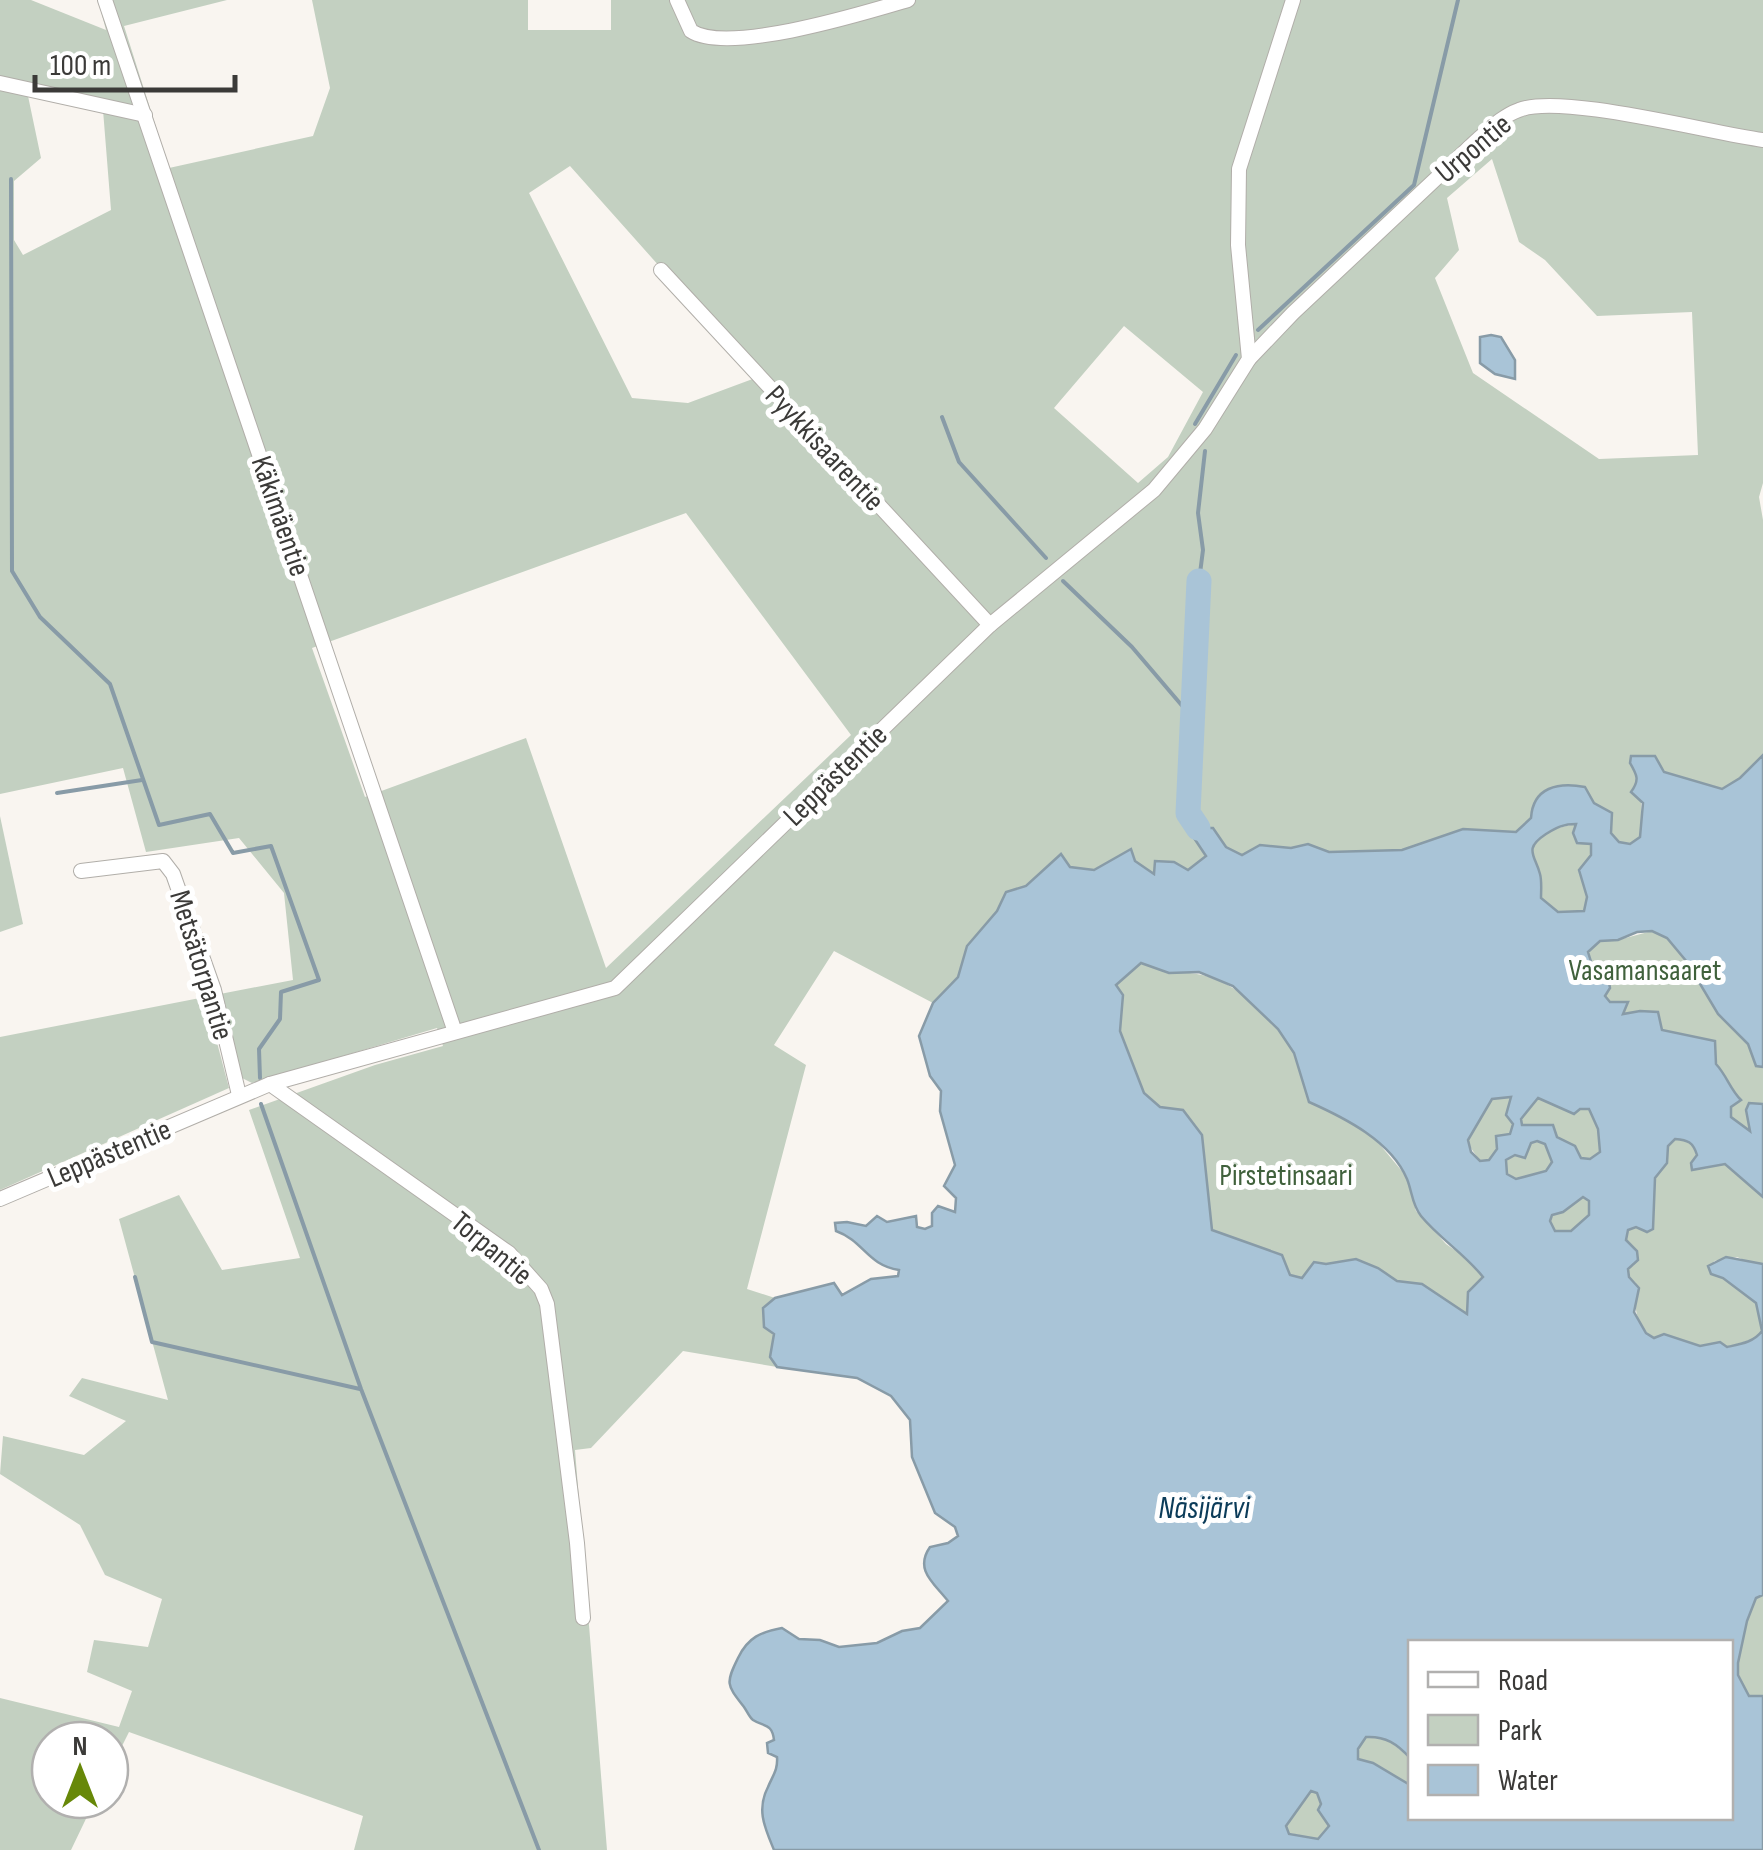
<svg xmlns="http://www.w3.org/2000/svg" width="1763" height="1850" viewBox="0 0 1763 1850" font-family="'Sofia Sans Condensed',sans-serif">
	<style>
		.green { fill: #c3d0c1; fill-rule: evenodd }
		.water { fill: #a9c4d7; stroke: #889ba7; stroke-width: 2.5; fill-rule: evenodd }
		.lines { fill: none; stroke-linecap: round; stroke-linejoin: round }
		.stream { stroke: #889ba7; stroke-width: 4 }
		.river { stroke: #a9c4d7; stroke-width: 25 }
		.minor-casing { stroke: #b1aea9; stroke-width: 16 }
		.minor { stroke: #fff; stroke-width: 14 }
		.labels { text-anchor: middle; stroke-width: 10; stroke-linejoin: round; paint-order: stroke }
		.street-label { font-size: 30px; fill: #3b3a38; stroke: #fff }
		.park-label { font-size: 30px; fill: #40613c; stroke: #fff }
		.water-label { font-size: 32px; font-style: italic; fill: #0c3c59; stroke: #fff }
	</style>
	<rect width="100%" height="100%" fill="#f9f5f0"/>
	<!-- green -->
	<g class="green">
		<path d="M 0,0 L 31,0 L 106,30 L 98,0 L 227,0 L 124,26 L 169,168 L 313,136 L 330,88 L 312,0 L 528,0 L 528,30 L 611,30 L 611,0 L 1763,0 L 1763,483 L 1759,497 L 1763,520 L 1763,755 L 1740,778 L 1722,789 L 1630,763 C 1644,785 1642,811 1640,837 L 1630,844 L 1619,842 L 1611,833 L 1612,813 L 1593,803 L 1584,787 L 1553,829 L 1576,824 L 1591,844 L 1592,855 L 1580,870 L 1587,897 L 1584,911 L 1618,940 L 1652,931 L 1667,938 L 1687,962 L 1718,1014 L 1748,1044 L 1755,1065 L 1763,1067 L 1763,1104 L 1750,1103 L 1746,1110 L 1751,1132 L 1730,1117 L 1703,1169 L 1725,1164 L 1763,1197 L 1763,1264 L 1754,1264 L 1737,1257 L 1714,1261 L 1711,1274 L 1723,1278 L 1756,1303 L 1762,1331 L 1757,1338 L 1727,1347 L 1720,1342 L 1700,1346 L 1664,1334 L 1654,1338 C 1634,1325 1634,1304 1636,1283 L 1629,1277 L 1628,1269 L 1634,1265 L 1637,1251 L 1626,1240 L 1628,1230 L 1637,1227 L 1646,1232 L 1655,1205 L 1655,1179 L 1600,1152 L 1590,1159 L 1552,1163 L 1546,1171 L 1516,1179 L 1489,1160 L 1480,1161 L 1259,846 L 1242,855 L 1226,848 L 1206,856 L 1188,870 L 1174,862 L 1156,861 L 1155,875 L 1134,861 L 1130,849 L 1094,870 L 1070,867 L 1061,854 L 1026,886 L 1006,892 L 997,911 L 967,946 L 958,977 L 933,1003 L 834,951 L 774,1045 L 806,1065 L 747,1289 L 775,1298 L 763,1308 L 774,1333 L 770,1357 L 777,1367 L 683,1351 L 591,1448 L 575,1450 L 607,1850 L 354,1850 L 363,1816 L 129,1732 L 110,1770 L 110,1740 L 50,1740 L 50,1800 L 95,1800 L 71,1850 L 0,1850 L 0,1698 L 119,1727 L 132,1691 L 87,1672 L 94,1640 L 148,1647 L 162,1599 L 105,1575 L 80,1525 L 0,1474 L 3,1436 L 84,1455 L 126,1421 L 69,1396 L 82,1378 L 168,1400 L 119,1219 L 179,1195 L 222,1270 L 300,1258 L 249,1110 L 375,1065 L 443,1046 L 437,1028 L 252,1083 L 240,1077 L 220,994 L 293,980 L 284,893 L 239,838 L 146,852 L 123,768 L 0,794 ZM 28,96 L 103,110 L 111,210 L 23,255 L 14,240 L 14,181 L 41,158 ZM 1492,159 L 1519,242 L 1545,260 L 1597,316 L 1692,312 L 1698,455 L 1599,459 L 1473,373 L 1435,278 L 1459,250 L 1447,198 ZM 570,166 L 758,377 L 688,403 L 632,398 L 529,193 ZM 1124,326 L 1203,392 L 1168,457 L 1138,483 L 1054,408 ZM 686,513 L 851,735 L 606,968 L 526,738 L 365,797 L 312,648 Z"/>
		<path d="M 0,816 L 23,924 L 0,932 Z"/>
		<path d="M 1141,963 C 1183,977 1212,966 1248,1000 L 1283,983 L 1352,1124 L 1376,1140 L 1406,1176 L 1416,1211 L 1446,1244 L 1472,1262 L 1483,1277 L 1467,1315 L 1422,1284 L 1397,1281 L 1378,1268 L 1356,1259 L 1326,1264 L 1314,1262 L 1302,1279 L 1290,1275 L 1282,1255 L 1212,1230 L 1202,1135 L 1183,1110 L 1160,1107 L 1144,1093 L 1120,1031 L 1123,995 L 1115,985 Z"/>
		<path d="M 205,997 L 229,1088 L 0,1190 L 0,1037 Z"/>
		<path d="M 1583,1197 L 1589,1201 L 1589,1214 L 1571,1231 L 1555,1231 L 1549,1221 L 1552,1215 L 1563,1212 Z"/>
		<path d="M 1763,1595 L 1763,1696 L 1749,1696 C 1745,1689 1739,1680 1738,1673 C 1734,1656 1749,1614 1756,1598 Z"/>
		<path d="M 1377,1736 L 1387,1739 L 1410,1758 L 1410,1785 L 1373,1763 L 1358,1759 L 1360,1743 L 1366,1737 Z"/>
		<path d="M 1311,1791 L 1317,1793 L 1329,1827 L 1318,1839 L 1289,1833 L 1286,1826 Z"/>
	</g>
	<!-- water -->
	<g class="water">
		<path d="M 1491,335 L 1501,337 L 1515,360 L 1515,379 L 1495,374 L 1480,363 L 1480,337 Z"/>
		<path d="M 1763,755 L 1763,1067 L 1756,1066 L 1748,1044 L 1718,1014 L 1687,962 L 1667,938 L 1652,931 L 1637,932 L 1618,940 L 1600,941 L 1588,952 L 1593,968 L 1608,977 L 1610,988 L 1605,996 L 1610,1002 L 1628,1002 L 1623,1014 L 1640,1011 L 1658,1012 L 1662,1030 L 1715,1041 L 1716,1064 C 1727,1076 1730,1089 1741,1100 L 1731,1107 L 1731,1117 L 1750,1131 L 1746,1110 L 1749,1103 L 1763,1104 L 1763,1197 L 1725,1164 L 1692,1170 L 1691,1163 L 1697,1155 C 1693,1142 1688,1140 1675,1139 L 1668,1146 L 1667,1163 L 1655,1178 L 1653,1229 L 1647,1232 L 1636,1227 L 1628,1230 L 1626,1240 L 1637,1251 L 1638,1260 L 1628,1269 L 1629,1277 L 1639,1288 L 1634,1312 L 1646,1333 L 1654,1338 L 1664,1334 L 1700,1346 L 1720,1342 L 1727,1347 C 1741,1344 1754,1342 1762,1331 L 1756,1303 L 1723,1278 L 1711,1274 L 1708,1266 L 1726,1257 L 1763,1264 L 1763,1595 L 1756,1598 L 1747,1621 L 1738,1663 L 1738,1675 L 1749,1696 L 1763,1696 L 1763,1850 L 774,1850 C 765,1828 756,1810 768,1787 C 773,1775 778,1770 777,1757 L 768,1753 L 767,1743 L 774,1740 C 772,1723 764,1727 753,1720 C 749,1717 747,1711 744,1707 C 727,1685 725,1684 738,1658 C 748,1637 761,1632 782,1628 L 799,1639 L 820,1640 L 839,1647 L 877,1643 L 902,1631 L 920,1628 L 948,1601 C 934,1583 914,1570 930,1547 L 948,1543 L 958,1536 L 955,1527 L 935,1513 L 912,1457 L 910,1420 L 891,1396 L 857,1378 L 777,1367 L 770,1357 L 774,1334 L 764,1327 L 763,1308 L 775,1298 L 834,1283 L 842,1295 L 871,1279 L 898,1276 L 899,1270 C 867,1265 864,1241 836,1231 L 835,1223 L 847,1222 L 866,1226 L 877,1216 L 887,1222 L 916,1216 L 917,1227 L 925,1229 L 932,1226 L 932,1213 L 938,1206 L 955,1212 L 956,1198 L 944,1186 L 955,1165 L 940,1111 L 941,1091 L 930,1076 L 919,1036 L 933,1003 L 958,977 L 967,946 L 997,911 L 1006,892 L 1026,886 L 1061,854 L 1070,867 L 1094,870 L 1131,849 L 1135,861 L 1154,874 L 1155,861 L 1174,862 L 1188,870 L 1206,856 L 1194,838 L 1198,828 L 1213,828 L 1226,847 L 1242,855 L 1260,845 L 1291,848 L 1308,844 L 1329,852 L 1402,850 L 1463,829 L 1516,832 L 1531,818 C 1533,787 1558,782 1585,787 L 1594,803 L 1612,813 L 1611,833 L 1619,842 L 1630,844 L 1640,837 L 1643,803 L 1631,792 C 1640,780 1637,775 1630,763 L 1631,756 L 1655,756 L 1664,772 L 1722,789 L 1740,778 ZM 1576,824 L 1573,833 L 1577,843 L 1591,844 L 1591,855 L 1579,870 L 1587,897 L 1584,911 L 1558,912 L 1541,898 C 1541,891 1542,881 1540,874 C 1535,855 1523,849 1546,834 C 1557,827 1564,824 1576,824 ZM 1141,963 L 1169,973 L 1199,972 L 1233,986 L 1278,1029 L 1294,1053 L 1309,1102 C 1345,1118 1391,1141 1407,1179 C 1412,1191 1412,1205 1421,1216 C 1440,1239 1465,1254 1483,1277 L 1468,1292 L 1467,1314 L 1422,1284 L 1397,1281 L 1378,1268 L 1356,1259 L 1326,1264 L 1314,1262 L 1302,1278 L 1290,1275 L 1282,1255 L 1212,1230 L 1202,1135 L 1183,1110 L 1160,1107 L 1144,1093 L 1120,1031 L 1123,995 L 1116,985 ZM 1511,1097 L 1506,1115 L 1513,1124 L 1510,1134 L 1496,1136 L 1497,1149 L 1489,1160 L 1480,1161 L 1471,1152 L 1468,1140 L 1492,1099 ZM 1538,1098 L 1574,1114 L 1580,1109 L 1589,1109 L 1598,1129 L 1600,1152 L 1590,1159 L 1581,1158 L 1575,1146 L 1557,1137 L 1553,1125 L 1522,1125 L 1521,1119 ZM 1537,1141 L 1545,1144 L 1552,1162 L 1546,1171 L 1516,1179 L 1507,1174 L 1506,1160 L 1515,1155 L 1525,1158 L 1531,1143 ZM 1583,1197 L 1589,1201 L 1589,1215 L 1571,1231 L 1555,1231 L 1550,1221 L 1552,1215 L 1563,1212 ZM 1410,1642 L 1730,1642 L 1730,1818 L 1410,1818 L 1410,1785 L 1373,1763 L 1358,1759 L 1358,1749 L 1366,1737 C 1386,1736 1397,1744 1410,1758 ZM 1311,1791 L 1317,1793 L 1321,1804 L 1318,1810 L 1329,1826 L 1318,1839 L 1289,1834 L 1286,1826 Z"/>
	</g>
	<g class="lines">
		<!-- stream -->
		<g class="stream">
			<path d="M 11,179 L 12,571 L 40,617 L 110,684 L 159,825 L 210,814 L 233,853 L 271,846 L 319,980 L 281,992 L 280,1019 L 259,1049 L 260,1078"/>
			<path d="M 1258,330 L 1414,185 L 1458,0"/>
			<path d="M 942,417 L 959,462 L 1046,558"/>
			<path d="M 1195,424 L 1236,355"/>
			<path d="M 1063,581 L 1132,647 L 1190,715"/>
			<path d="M 1199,581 L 1203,550 L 1198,513 L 1205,451"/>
			<path d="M 57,793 L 142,780"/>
			<path d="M 261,1104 L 361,1389 L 539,1850"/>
			<path d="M 135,1277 L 152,1342 L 360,1389"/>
		</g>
		<!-- river -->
		<path class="river" d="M 1198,828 L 1188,813 L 1199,581"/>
		<!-- minor casing -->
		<g class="minor-casing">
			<g id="minor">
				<path d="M 105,0 L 455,1032"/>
				<path d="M 677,0 L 691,31 C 728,55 864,13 908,0"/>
				<path d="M 0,83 L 145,115"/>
				<path d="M 661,270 L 990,625"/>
				<path d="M 1249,359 L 1293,313 L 1476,141 C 1489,130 1502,116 1519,110 C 1561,93 1710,133 1763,140"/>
				<path d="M 81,871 L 163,861 L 173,874 L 214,990 L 239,1095"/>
				<path d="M 270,1084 L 509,1253 L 541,1289 L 547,1304 L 577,1543 L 583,1618"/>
				<path d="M 0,1199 L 270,1084 L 615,988 L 990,625 L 1154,490 L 1205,429 L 1249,359 L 1238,245 L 1239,169 L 1293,0"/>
			</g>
		</g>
		<!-- minor -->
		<use href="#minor" class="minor"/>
	</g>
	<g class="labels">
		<!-- street labels -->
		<g class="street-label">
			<text transform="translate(1473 148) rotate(-40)" y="10">Urpontie</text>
			<text transform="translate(825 448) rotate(47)" y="10">Pyykkisaarentie</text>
			<text transform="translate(281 516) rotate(71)" y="10">Käkimäentie</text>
			<text transform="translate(835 775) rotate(-44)" y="10">Leppästentie</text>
			<text transform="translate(202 965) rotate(73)" y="10">Metsätorpantie</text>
			<text transform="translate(109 1153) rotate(-23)" y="10">Leppästentie</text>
			<text transform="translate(492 1248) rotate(40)" y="10">Torpantie</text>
		</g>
		<!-- park labels -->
		<g class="park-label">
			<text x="1645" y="980">Vasamansaaret</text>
			<text x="1286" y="1185">Pirstetinsaari</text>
		</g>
		<!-- water labels -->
		<g class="water-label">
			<text x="1204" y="1518">Näsijärvi</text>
		</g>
	</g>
	<!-- legend -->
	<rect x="1408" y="1640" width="325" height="180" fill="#ffffff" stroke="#b1b0af" stroke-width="2.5"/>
	<rect x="1428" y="1672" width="50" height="15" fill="#ffffff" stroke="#b1b0af" stroke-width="2.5"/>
	<text x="1498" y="1690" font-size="30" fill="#3b3a38">Road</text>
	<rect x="1428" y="1715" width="50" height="30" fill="#c3d0c1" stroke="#b1b0af" stroke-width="2.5"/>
	<text x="1498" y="1740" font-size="30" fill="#3b3a38">Park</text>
	<rect x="1428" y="1765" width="50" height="30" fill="#a9c4d7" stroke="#b1b0af" stroke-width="2.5"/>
	<text x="1498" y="1790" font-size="30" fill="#3b3a38">Water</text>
	<!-- north arrow -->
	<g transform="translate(80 1770)"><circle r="48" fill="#ffffff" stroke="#b1b0af" stroke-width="2.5"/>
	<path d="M0-8L18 38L0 25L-18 38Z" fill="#678808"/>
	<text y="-15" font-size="28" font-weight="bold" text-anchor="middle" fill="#3b3a38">N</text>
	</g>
	<!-- scale -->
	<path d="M35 75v15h200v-15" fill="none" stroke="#3b3a38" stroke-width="5"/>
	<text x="50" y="75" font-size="30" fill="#3b3a38" stroke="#ffffff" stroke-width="8" paint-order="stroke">100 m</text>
</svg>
